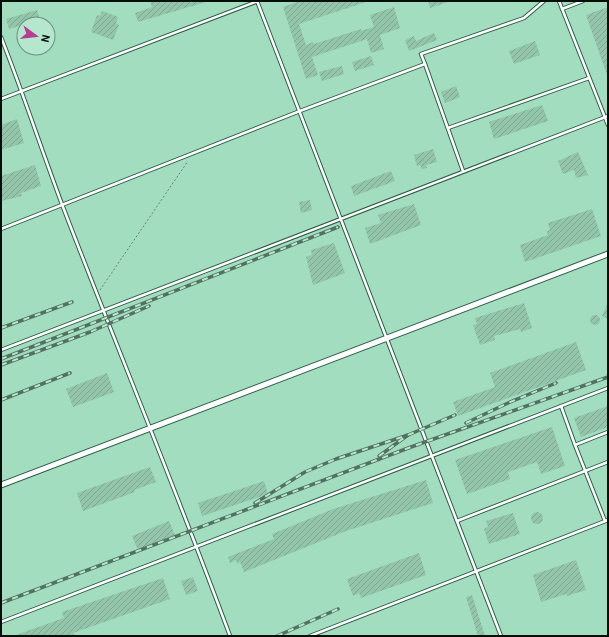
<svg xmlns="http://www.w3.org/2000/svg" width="609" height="637" viewBox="0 0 609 637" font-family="Barlow,sans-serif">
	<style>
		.built { fill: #a2ddbf; fill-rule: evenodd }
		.building { fill: url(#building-hatch) }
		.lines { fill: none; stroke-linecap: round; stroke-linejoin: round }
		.lane-casing { stroke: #2d5d47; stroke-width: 4.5 }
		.street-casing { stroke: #2d5d47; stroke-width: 7 }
		.path { stroke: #648675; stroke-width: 1; stroke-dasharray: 2 2; stroke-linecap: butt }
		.lane { stroke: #fff; stroke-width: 2.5 }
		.street { stroke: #fff; stroke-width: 5 }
		.rail-casing { stroke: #527161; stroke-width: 3.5 }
		.rail { stroke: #b4e7cd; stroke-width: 2; stroke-dasharray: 6; stroke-linecap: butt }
	</style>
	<defs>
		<pattern id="building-hatch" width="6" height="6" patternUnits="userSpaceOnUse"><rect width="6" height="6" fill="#93c5ab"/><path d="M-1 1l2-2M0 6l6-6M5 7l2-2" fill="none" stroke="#7da892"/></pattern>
	</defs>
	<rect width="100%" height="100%" fill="#b4e7cd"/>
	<!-- built -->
	<path class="built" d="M 1,1 L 608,1 L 608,636 L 1,636 ZM 24,24 L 48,24 L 48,48 L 24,48 Z"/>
	<!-- building -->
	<g class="building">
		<path d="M 150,1 L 205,1 L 206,2 L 138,22 L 135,13 L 152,7 Z"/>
		<path d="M 300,1 L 366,2 L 299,24 L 306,45 L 313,42 L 314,44 L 361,29 L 361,31 L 374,27 L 370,15 L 394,7 L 400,28 L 380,35 L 384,49 L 371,53 L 367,39 L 312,57 L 318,75 L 306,79 L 283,7 Z"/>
		<path d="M 428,1 L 448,1 L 448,2 L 430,8 Z"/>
		<path d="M 608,7 L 608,75 L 607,75 L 586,15 Z"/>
		<path d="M 37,10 L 40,20 L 9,29 L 6,19 Z"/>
		<path d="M 102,11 L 118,17 L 116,23 L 119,25 L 113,40 L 91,32 L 97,15 L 100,16 Z"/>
		<path d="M 434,33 L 437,40 L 409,51 L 405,40 L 414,36 L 416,41 Z"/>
		<path d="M 535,41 L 540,55 L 514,64 L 509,51 Z"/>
		<path d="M 371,56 L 374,65 L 355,71 L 352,62 Z"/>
		<path d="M 342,66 L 344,74 L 322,81 L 319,72 Z"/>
		<path d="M 456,86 L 460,97 L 445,103 L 441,92 Z"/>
		<path d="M 542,105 L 548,121 L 494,139 L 489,122 Z"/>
		<path d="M 17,119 L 24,143 L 1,150 L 1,125 Z"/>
		<path d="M 433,149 L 437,162 L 426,165 L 427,168 L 422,169 L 420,165 L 417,166 L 414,155 Z"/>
		<path d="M 578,152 L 588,175 L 576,178 L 574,170 L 563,174 L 558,161 Z"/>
		<path d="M 35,165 L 41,186 L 21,193 L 22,196 L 1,201 L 1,176 Z"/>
		<path d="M 391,171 L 395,181 L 354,196 L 351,186 Z"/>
		<path d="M 310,200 L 312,210 L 301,213 L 299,202 Z"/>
		<path d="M 414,204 L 421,225 L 370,244 L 365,228 L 381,223 L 378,215 Z"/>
		<path d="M 592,209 L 601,236 L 525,262 L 520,245 L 548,235 L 547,231 L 550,230 L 548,223 Z"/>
		<path d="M 334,243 L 345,273 L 313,285 L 306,257 L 312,255 L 311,250 Z"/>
		<path d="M 608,302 L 608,319 L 602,316 Z"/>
		<path d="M 524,303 L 532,328 L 521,332 L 520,329 L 494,336 L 495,340 L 480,345 L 473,325 L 477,324 L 475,318 Z"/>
		<circle cx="595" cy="320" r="5"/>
		<path d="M 576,342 L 586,370 L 458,416 L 453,402 L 495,387 L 490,373 Z"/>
		<path d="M 107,373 L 114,392 L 73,407 L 66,389 Z"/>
		<path d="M 608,406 L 608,427 L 581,437 L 574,418 Z"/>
		<path d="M 552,427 L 565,466 L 541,474 L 537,462 L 508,472 L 510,479 L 467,494 L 455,460 Z"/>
		<path d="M 150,467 L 156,482 L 134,490 L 135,492 L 83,511 L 77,493 Z"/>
		<path d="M 426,480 L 433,503 L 346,531 L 244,572 L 240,562 L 237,564 L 236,560 L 230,563 L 228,557 L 274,539 L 272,534 L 333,509 Z"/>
		<path d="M 264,481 L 268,494 L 202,516 L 198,503 Z"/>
		<circle cx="537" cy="518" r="6"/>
		<path d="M 513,513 L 520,534 L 489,544 L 484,529 L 488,527 L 486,521 Z"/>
		<path d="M 169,521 L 175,535 L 138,550 L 132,536 Z"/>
		<path d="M 419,553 L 426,575 L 361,598 L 359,593 L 353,596 L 347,579 Z"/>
		<path d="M 576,560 L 586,590 L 567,596 L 566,594 L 541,602 L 533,575 Z"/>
		<path d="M 193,577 L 198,591 L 186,595 L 181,581 Z"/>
		<path d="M 163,578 L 170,599 L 73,633 L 75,636 L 13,636 L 64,618 L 62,612 Z"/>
		<path d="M 472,595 L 485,636 L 478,636 L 466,597 Z"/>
	</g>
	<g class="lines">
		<!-- lane casing -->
		<g class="lane-casing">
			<g id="lane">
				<path d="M 257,1 L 501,636"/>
				<path d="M 559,1 L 608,125"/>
				<path d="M 562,9 L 583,1"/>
				<path d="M 1,37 C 23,93 42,151 63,207 C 118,350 177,492 230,636"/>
				<path d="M 425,64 L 421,54 L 524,18 L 544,1"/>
				<path d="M 1,99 L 258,1"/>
				<path d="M 448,128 L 589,78"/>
				<path d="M 1,229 L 300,111 L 425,64 L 463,171"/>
				<path d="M 1,350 L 608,116"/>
				<path d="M 561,406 L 575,445"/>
				<path d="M 457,521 L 608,462"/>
				<path d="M 605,521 L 575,445 L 608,432"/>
				<path d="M 1,622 L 608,388"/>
				<path d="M 310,636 L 608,520"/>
			</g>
		</g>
		<!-- street casing -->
		<g class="street-casing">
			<path id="street" d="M 1,485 L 608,254"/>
		</g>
		<!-- path -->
		<path class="path" d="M 100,290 L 188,161"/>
		<!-- lane -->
		<use href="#lane" class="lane"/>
		<!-- street -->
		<use href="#street" class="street"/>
		<!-- rail casing -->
		<g class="rail-casing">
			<g id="rail">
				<path d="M 1,328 L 72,302"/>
				<path d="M 1,359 L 338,227"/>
				<path d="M 1,365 L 90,332 L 149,306"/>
				<path d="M 1,400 L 70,373"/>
				<path d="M 466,423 L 508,403 L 556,383"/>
				<path d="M 379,456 L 408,435 L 455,415"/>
				<path d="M 255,503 L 305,472 L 336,459 L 408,435"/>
				<path d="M 1,603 L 411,447 L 608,377"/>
				<path d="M 277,636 L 338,609"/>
			</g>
		</g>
		<!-- rail -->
		<use href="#rail" class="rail"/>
	</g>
	<!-- border -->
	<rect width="609" height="637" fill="none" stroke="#000f07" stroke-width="4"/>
	<!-- north arrow -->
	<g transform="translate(36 36) rotate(105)"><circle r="19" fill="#b4e7cd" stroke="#6c917e"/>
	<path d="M0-3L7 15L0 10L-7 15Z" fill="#b63d90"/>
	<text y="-6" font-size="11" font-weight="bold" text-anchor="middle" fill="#000f07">N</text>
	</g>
</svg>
